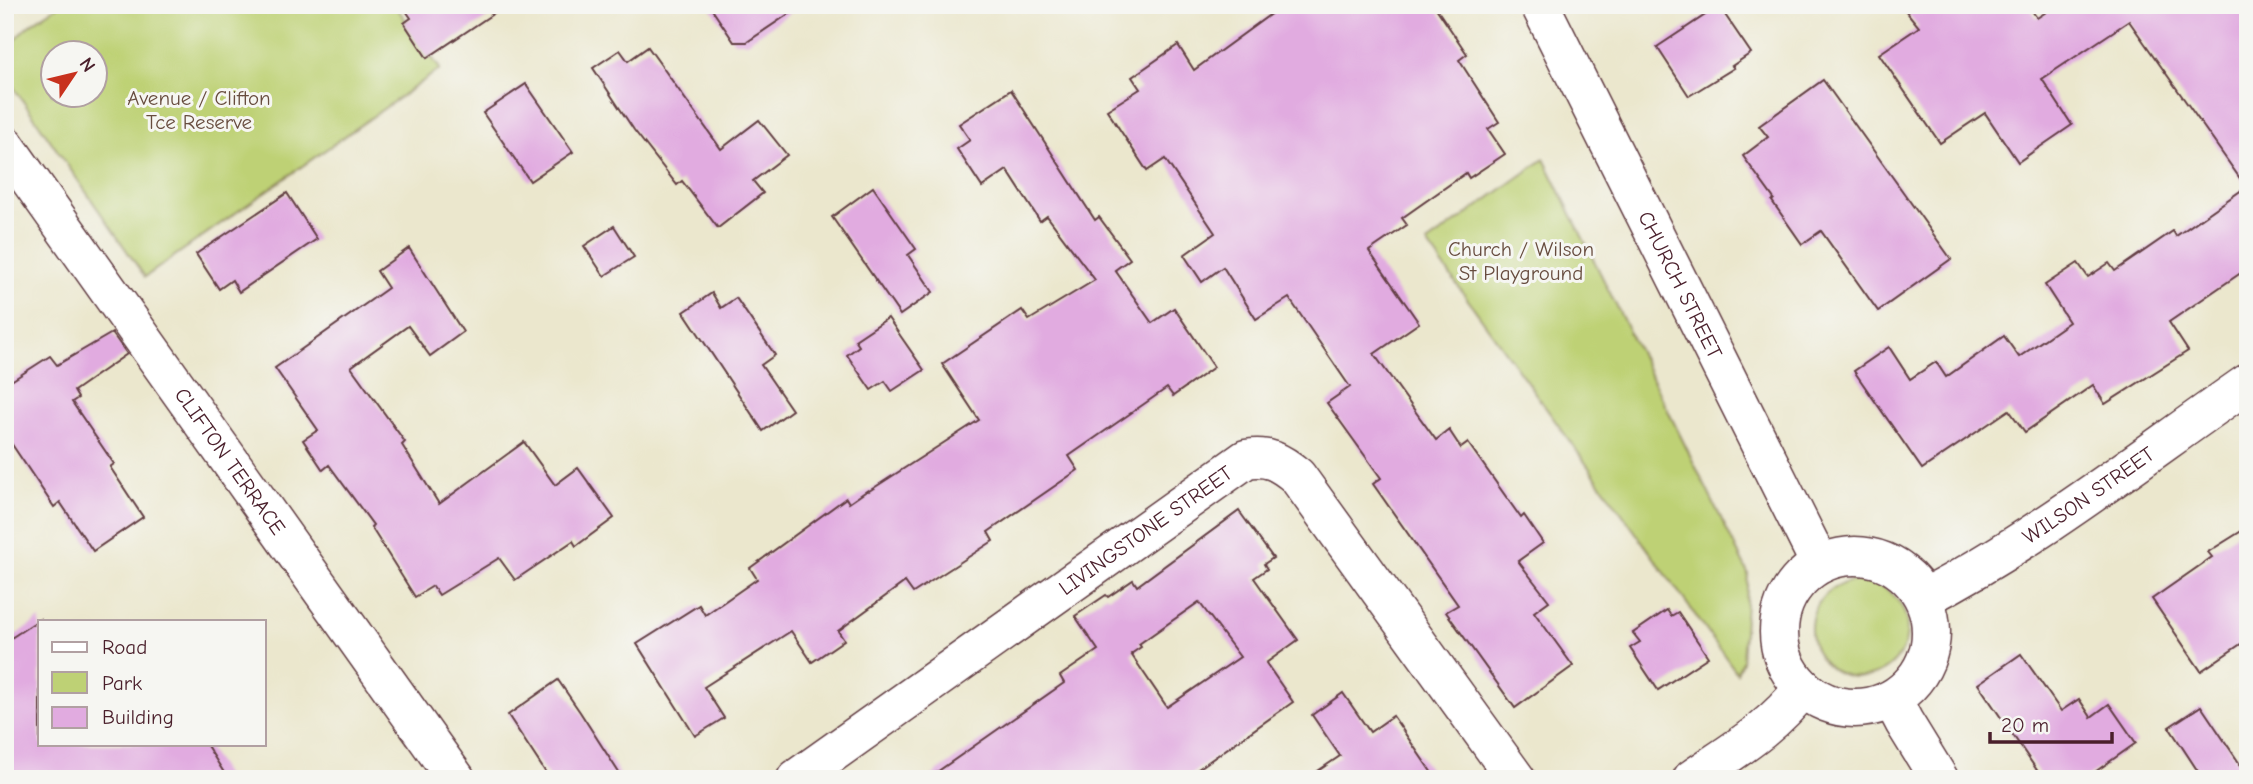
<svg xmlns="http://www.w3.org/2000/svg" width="2253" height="784" viewBox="0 0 2253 784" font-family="'Comic Neue',sans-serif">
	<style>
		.green { fill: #bed175; stroke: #847850; stroke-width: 2; fill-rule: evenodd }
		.building { fill: #e1abe0; fill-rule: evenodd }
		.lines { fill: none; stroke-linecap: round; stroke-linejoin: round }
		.minor-casing { stroke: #623d43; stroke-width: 41 }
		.minor { stroke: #fff; stroke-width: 38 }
		.labels { text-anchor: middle; stroke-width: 6; stroke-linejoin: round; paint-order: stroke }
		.park-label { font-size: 21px; fill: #674c3e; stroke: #f6f6f2 }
		.street-label { font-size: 21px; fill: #4a1f2b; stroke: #f6f6f2 }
	</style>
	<rect width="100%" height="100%" fill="#f6f6f2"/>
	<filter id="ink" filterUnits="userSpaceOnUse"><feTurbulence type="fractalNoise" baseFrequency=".0143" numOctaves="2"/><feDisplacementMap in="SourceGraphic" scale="14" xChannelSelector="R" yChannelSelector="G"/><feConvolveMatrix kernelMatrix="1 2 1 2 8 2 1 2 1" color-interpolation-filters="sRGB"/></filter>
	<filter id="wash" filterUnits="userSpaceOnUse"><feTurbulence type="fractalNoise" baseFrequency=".00686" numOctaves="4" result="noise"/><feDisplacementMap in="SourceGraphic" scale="28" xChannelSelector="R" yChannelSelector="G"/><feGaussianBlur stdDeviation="1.57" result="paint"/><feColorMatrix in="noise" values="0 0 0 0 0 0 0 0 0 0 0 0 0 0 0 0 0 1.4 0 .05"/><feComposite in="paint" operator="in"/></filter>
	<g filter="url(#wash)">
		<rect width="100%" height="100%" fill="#ebe7cd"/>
		<!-- green -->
		<g class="green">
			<path d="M 59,5 L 395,5 L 440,69 L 145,277 L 5,75 C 12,30 24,30 59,5 ZM 52,52 L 94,52 L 94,94 L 52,94 Z"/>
			<path d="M 1544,159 L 1748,573 L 1742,661 L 1737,673 L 1427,243 Z"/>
			<circle cx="1859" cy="629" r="48"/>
		</g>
		<g id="blocks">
			<!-- building -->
			<g class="building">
				<path d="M 402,5 L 506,5 L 427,58 L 404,23 L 411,18 Z"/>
				<path d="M 709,5 L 802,5 L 747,42 L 734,42 Z"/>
				<path d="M 1283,5 L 1434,5 L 1467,54 L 1459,60 L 1499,122 L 1488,129 L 1505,154 L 1469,178 L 1466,173 L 1402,218 L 1407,225 L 1369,251 L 1419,323 L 1374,354 L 1436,440 L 1449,430 L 1461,448 L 1468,443 L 1521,518 L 1524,515 L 1543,543 L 1518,561 L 1549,601 L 1534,612 L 1573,666 L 1515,708 L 1446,612 L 1458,605 L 1373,484 L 1381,478 L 1327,403 L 1350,387 L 1289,298 L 1256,319 L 1223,267 L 1202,282 L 1184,255 L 1215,233 L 1165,159 L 1147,171 L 1107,110 L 1140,89 L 1132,77 L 1178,45 L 1194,70 Z"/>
				<path d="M 1901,5 L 2028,5 L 2037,18 L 2057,5 L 2248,5 L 2248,268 L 2169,322 L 2188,351 L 2105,404 L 2093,385 L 2025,432 L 2009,410 L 1922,469 L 1854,371 L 1889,347 L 1910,379 L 1936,362 L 1946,377 L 2004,336 L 2019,357 L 2069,322 L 2045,285 L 2078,263 L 2088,277 L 2109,263 L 2115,271 L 2173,231 L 2176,236 L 2246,187 L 2129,21 L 2042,79 L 2072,125 L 2018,162 L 1985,113 L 1940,143 L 1879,54 L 1919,27 Z"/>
				<path d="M 1719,6 L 1751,53 L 1732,66 L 1734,68 L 1689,96 L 1657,47 Z"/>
				<path d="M 648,47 L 721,149 L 759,120 L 787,155 L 753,181 L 763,193 L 718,228 L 682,181 L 677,185 L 634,130 L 593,68 L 620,50 L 628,61 Z"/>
				<path d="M 1823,80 L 1951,259 L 1878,311 L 1821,231 L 1802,244 L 1772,201 L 1774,199 L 1743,156 L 1768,137 L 1759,126 Z"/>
				<path d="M 526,84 L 573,152 L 530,181 L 483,113 Z"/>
				<path d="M 1011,90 L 1095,220 L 1099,217 L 1130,259 L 1115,270 L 1152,323 L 1174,308 L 1214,367 L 1173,396 L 1167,388 L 1069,456 L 1078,470 L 988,532 L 993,541 L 913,593 L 905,582 L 838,631 L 844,640 L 812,662 L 791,631 L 704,687 L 724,718 L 695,736 L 637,644 L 699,605 L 705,615 L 757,579 L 750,568 L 846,498 L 849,503 L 868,490 L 869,491 L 979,420 L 942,364 L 1022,310 L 1029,320 L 1095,280 L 1047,216 L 1040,221 L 1007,170 L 982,187 L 957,149 L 970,140 L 959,124 Z"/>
				<path d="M 873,187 L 916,249 L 908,255 L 933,292 L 900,315 L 832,217 Z"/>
				<path d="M 287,193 L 317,239 L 239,292 L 232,280 L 219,289 L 196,254 Z"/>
				<path d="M 614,226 L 634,257 L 604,276 L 584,246 Z"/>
				<path d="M 409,248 L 463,332 L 430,356 L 408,326 L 351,367 L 405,442 L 402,445 L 439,504 L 524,442 L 555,485 L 578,468 L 614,518 L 576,546 L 573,541 L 515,580 L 499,558 L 439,595 L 433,586 L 415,597 L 371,527 L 373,525 L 329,465 L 323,470 L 303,440 L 318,430 L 275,368 L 388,288 L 377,271 Z"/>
				<path d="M 712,293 L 721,308 L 736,298 L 775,355 L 761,365 L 792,410 L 763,431 L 684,312 Z"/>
				<path d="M 888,318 L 924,370 L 892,391 L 885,381 L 871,390 L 847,355 L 859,346 L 855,340 Z"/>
				<path d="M 112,333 L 127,354 L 74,391 L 78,398 L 72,402 L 114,464 L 110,467 L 143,517 L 93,551 L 60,502 L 54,507 L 5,434 L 5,385 L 50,356 L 57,365 Z"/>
				<path d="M 1239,511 L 1273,558 L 1264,564 L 1267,569 L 1254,578 L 1298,640 L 1266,663 L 1293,702 L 1184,779 L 927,779 L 1064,683 L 1060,676 L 1098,650 L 1075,616 L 1106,595 L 1108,597 L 1133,580 L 1137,586 ZM 1199,602 L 1240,657 L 1167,707 L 1131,654 L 1141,647 L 1139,644 Z"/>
				<path d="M 2248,527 L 2248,639 L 2201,671 L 2152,599 L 2212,557 L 2208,552 Z"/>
				<path d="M 1667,610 L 1671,616 L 1678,612 L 1708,657 L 1658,690 L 1630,648 L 1640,642 L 1633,633 Z"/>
				<path d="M 40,619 L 40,744 L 206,744 L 228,779 L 5,779 L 5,642 Z"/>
				<path d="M 2021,654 L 2061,711 L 2079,699 L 2091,717 L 2109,704 L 2136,743 L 2085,779 L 2043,779 L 1978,684 Z"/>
				<path d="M 558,680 L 580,712 L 623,779 L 550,779 L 508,715 Z"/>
				<path d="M 1343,693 L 1370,732 L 1393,716 L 1436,779 L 1306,779 L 1340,756 L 1312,715 Z"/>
				<path d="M 2201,706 L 2248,776 L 2248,779 L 2203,779 L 2169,727 Z"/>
			</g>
		</g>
	</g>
	<g filter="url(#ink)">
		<use href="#blocks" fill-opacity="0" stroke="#623d43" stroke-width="2"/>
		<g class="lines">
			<!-- minor casing -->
			<g class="minor-casing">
				<g id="minor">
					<path id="s1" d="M 1540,5 L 1820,564"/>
					<path id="s2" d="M 5,145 L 456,779"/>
					<circle cx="1855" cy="632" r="76"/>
					<path id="s3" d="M 1924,598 C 2039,538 2141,457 2248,383"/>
					<path d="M 1892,699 L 1904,722 L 1939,779"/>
					<path id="s4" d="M 796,779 L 1246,459 C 1268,455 1280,462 1297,476 L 1516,779"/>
					<path d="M 1692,779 C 1734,750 1772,729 1803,688"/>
				</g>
			</g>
			<!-- minor -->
			<use href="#minor" class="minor"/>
		</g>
	</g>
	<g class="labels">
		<!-- park labels -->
		<g class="park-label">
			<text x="199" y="105">Avenue / Clifton<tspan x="199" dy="24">Tce Reserve</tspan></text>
			<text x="1521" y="256">Church / Wilson<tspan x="1521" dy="24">St Playground</tspan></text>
		</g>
		<!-- street labels -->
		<g class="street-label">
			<text dy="7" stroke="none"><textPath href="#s1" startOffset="313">CHURCH STREET</textPath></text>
			<text dy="7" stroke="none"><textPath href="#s2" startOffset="388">CLIFTON TERRACE</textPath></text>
			<text dy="7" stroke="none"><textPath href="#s3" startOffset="194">WILSON STREET</textPath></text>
			<text dy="7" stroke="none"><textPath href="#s4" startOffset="429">LIVINGSTONE STREET</textPath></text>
		</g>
	</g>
	<!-- margin -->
	<rect width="2253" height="784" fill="none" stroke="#f6f6f2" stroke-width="28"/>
	<!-- legend -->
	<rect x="38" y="620" width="228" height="126" fill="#f6f6f2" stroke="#b1a0a2" stroke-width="2"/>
	<rect x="52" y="642" width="35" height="10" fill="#ffffff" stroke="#b1a0a2" stroke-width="2"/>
	<text x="102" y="654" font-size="21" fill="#4a1f2b">Road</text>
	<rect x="52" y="672" width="35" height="21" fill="#bed175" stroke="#b1a0a2" stroke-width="2"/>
	<text x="102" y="690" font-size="21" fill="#4a1f2b">Park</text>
	<rect x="52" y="707" width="35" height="21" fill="#e1abe0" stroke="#b1a0a2" stroke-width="2"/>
	<text x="102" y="724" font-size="21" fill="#4a1f2b">Building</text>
	<!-- north arrow -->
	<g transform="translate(74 74) rotate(55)"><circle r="33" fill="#f6f6f2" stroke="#b1a0a2" stroke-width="2"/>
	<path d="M0-5L12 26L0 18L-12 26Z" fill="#c8321e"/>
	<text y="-10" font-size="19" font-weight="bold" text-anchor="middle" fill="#4a1f2b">N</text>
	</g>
	<!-- scale -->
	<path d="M1990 732v10h122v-10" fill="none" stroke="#4a1f2b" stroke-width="3.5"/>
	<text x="2001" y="732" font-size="21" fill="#4a1f2b" stroke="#f6f6f2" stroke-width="5" paint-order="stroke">20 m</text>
</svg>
